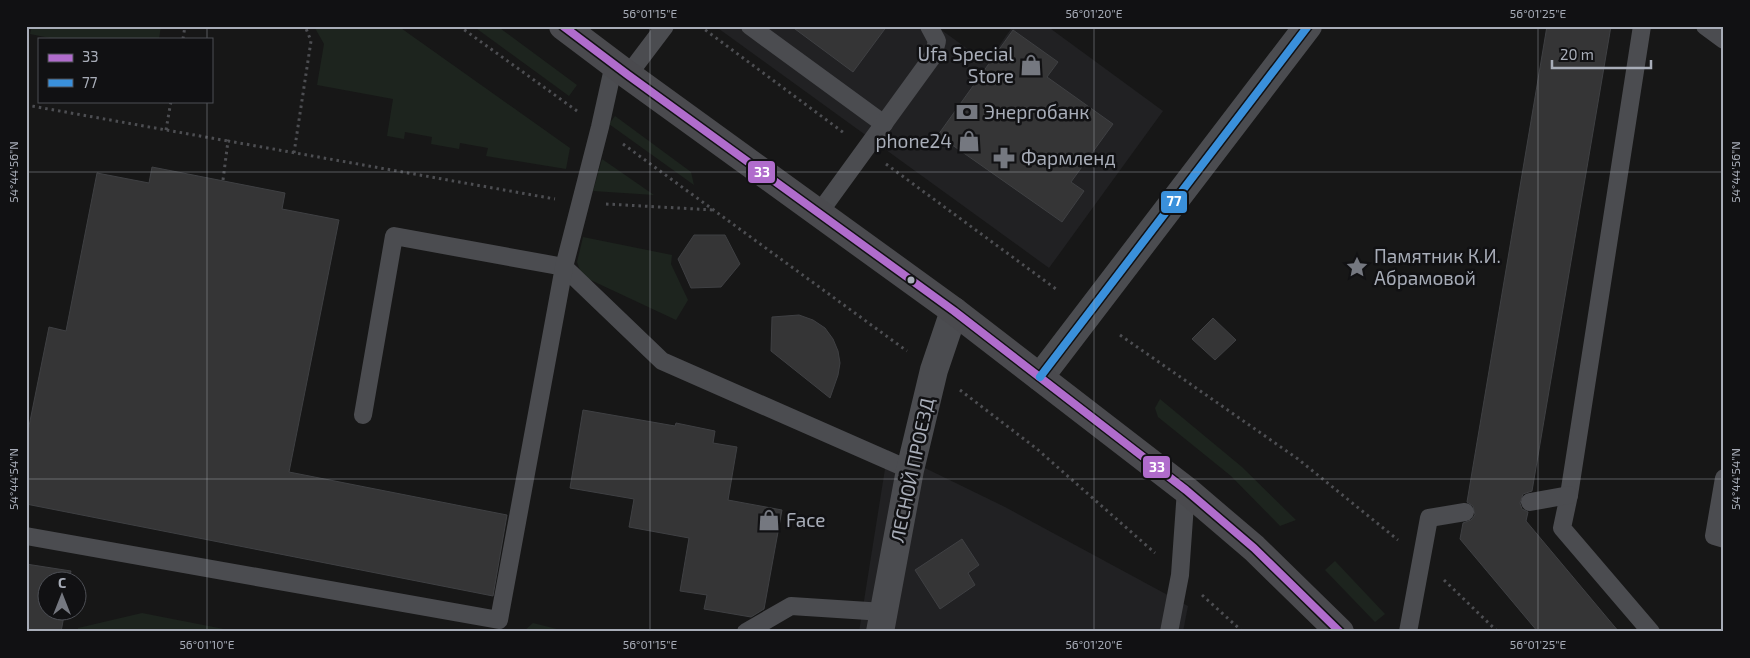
<svg xmlns="http://www.w3.org/2000/svg" width="1750" height="658" viewBox="0 0 1750 658" font-family="'Exo 2',sans-serif">
	<style>
		.built { fill: #212123 }
		.green { fill: #1d241e }
		.building { fill: #353536; stroke: #3f4043 }
		.lines { fill: none; stroke-linecap: round; stroke-linejoin: round }
		.path { stroke: #4d4e52; stroke-width: 3; stroke-dasharray: 2.5 4; stroke-linecap: butt }
		.lane { stroke: #4b4c50; stroke-width: 18 }
		.street { stroke: #4b4c50; stroke-width: 28 }
		.secondary { stroke: #4a4a4e; stroke-width: 28 }
		.bus-1-casing { stroke: #111113; stroke-width: 11 }
		.bus-2-casing { stroke: #111113; stroke-width: 11 }
		.bus-1 { stroke: #b06ccc; stroke-width: 8 }
		.bus-2 { stroke: #3a90db; stroke-width: 8 }
		.ticks { fill: none; stroke: #a8adb8; stroke-width: 1; stroke-opacity: 0.45 }
		.bus-dot { fill: #a8adb8; stroke: #111113; stroke-width: 2 }
		.labels { text-anchor: middle; stroke-width: 5; stroke-linejoin: round; paint-order: stroke }
		.poi-label { font-size: 19px; fill: #a8adb8; stroke: #111113; text-anchor: start }
		.street-label { font-size: 19px; fill: #a8adb8; stroke: #111113 }
		.line-badge { stroke: #111113; stroke-width: 2 }
		.badge-label { font-size: 14px; text-anchor: middle; font-weight: bold; fill: #fff }
		.neatline { fill: none; stroke: #a8adb8; stroke-width: 2 }
		.ticks-label { font-size: 12px; text-anchor: middle; fill: #a8adb8 }
	</style>
	<rect width="100%" height="100%" fill="#171717"/>
	<!-- built -->
	<g class="built">
		<path d="M 715,26 L 936,26 L 987,63 L 1013,26 L 1047,26 L 1163,111 L 1049,268 Z"/>
		<path d="M 888,450 L 1005,507 L 1188,606 L 1183,632 L 859,632 Z"/>
	</g>
	<!-- green -->
	<g class="green">
		<path d="M 32,26 L 161,26 L 159,39 L 55,39 L 30,34 Z"/>
		<path d="M 319,26 L 398,26 L 570,148 L 566,169 L 486,156 L 488,148 L 460,143 L 459,149 L 431,144 L 432,137 L 405,132 L 404,139 L 387,136 L 393,99 L 317,85 L 324,44 L 315,28 Z"/>
		<path d="M 473,26 L 497,26 L 577,85 L 569,96 Z"/>
		<path d="M 615,116 L 691,172 L 694,185 L 609,124 Z"/>
		<path d="M 602,159 L 654,195 L 593,191 Z"/>
		<path d="M 583,237 L 672,255 L 671,264 L 688,300 L 676,320 L 582,276 L 577,262 Z"/>
		<path d="M 1160,399 L 1242,467 L 1296,520 L 1280,526 L 1231,476 L 1158,417 L 1155,408 Z"/>
		<path d="M 1335,561 L 1385,614 L 1375,622 L 1325,570 Z"/>
		<path d="M 142,613 L 239,632 L 78,632 L 78,628 Z"/>
		<path d="M 533,623 L 565,631 L 565,632 L 523,632 Z"/>
	</g>
	<!-- building -->
	<g class="building">
		<path d="M 791,26 L 887,26 L 853,72 Z"/>
		<path d="M 1547,26 L 1611,26 L 1532,491 L 1523,494 L 1520,503 L 1522,509 L 1528,512 L 1526,521 L 1619,632 L 1538,632 L 1460,539 L 1463,523 L 1471,520 L 1475,515 L 1473,506 L 1467,502 Z"/>
		<path d="M 1013,30 L 1058,62 L 1047,77 L 1113,124 L 1071,182 L 1084,191 L 1062,222 L 938,135 Z"/>
		<path d="M 152,167 L 285,193 L 282,209 L 339,220 L 289,472 L 507,515 L 493,596 L 26,504 L 26,441 L 49,327 L 66,331 L 97,173 L 149,183 Z"/>
		<path d="M 694,235 L 725,235 L 740,264 L 721,287 L 691,288 L 678,259 Z"/>
		<path d="M 799,315 L 813,320 L 825,328 L 833,339 L 838,351 L 840,363 L 838,375 L 830,398 L 771,351 L 772,317 Z"/>
		<path d="M 1213,318 L 1236,340 L 1215,360 L 1192,339 Z"/>
		<path d="M 583,410 L 675,426 L 676,423 L 715,431 L 713,443 L 737,447 L 728,500 L 782,510 L 764,609 L 751,617 L 704,609 L 707,595 L 680,591 L 689,538 L 629,527 L 634,499 L 570,488 Z"/>
		<path d="M 962,539 L 979,565 L 968,573 L 975,585 L 940,609 L 915,570 Z"/>
		<path d="M 26,564 L 71,571 L 69,580 L 48,580 L 48,610 L 65,610 L 61,632 L 26,632 Z"/>
	</g>
	<g class="lines">
		<!-- path -->
		<g class="path">
			<path d="M 459,26 L 577,111"/>
			<path d="M 700,26 L 844,133"/>
			<path d="M 183,39 L 185,26"/>
			<path d="M 26,105 L 228,141"/>
			<path d="M 166,130 L 171,101"/>
			<path d="M 623,144 L 907,351"/>
			<path d="M 294,153 L 311,41 L 305,26"/>
			<path d="M 886,164 L 1056,289"/>
			<path d="M 223,180 L 228,141 L 555,199"/>
			<path d="M 606,204 L 714,210"/>
			<path d="M 1120,335 L 1298,459 L 1398,540"/>
			<path d="M 960,390 L 1037,449 L 1155,553"/>
			<path d="M 1444,580 L 1498,632"/>
			<path d="M 1202,595 L 1243,632"/>
		</g>
		<!-- lane -->
		<g class="lane">
			<path d="M 750,26 L 884,124"/>
			<path d="M 1642,26 L 1569,495 L 1562,528 L 1651,632"/>
			<path d="M 1705,26 L 1724,40"/>
			<path d="M 628,75 L 665,26"/>
			<path d="M 819,213 L 933,56 L 937,41 L 929,26"/>
			<path d="M 363,415 L 394,236 L 564,267 L 662,361 L 910,470"/>
			<path d="M 1724,478 L 1714,536 L 1724,539"/>
			<path d="M 1530,502 L 1569,495"/>
			<path d="M 26,536 L 499,620 L 564,267 L 600,127 L 614,64"/>
			<path d="M 746,632 L 791,606 L 884,612"/>
			<path d="M 1169,632 L 1180,575 L 1186,490"/>
			<path d="M 1408,632 L 1429,518 L 1465,512"/>
		</g>
		<!-- street -->
		<g class="street">
			<path d="M 1040,377 L 1308,26"/>
			<path d="M 880,632 L 910,470 L 934,370 L 954,311"/>
		</g>
		<!-- secondary -->
		<path class="secondary" d="M 563,26 L 628,75 L 954,311 L 1186,490 L 1254,548 L 1340,632"/>
		<!-- bus-1 casing -->
		<g class="bus-1-casing">
			<path id="bus-1" d="M 563,26 L 628,75 L 954,311 L 1186,490 L 1254,548 L 1340,632"/>
		</g>
		<!-- bus-2 casing -->
		<g class="bus-2-casing">
			<path id="bus-2" d="M 1040,377 L 1308,26"/>
		</g>
		<!-- bus-1 -->
		<use href="#bus-1" class="bus-1"/>
		<!-- bus-2 -->
		<use href="#bus-2" class="bus-2"/>
	</g>
	<!-- ticks -->
	<path class="ticks" d="M 207,26 L 207,39M 650,26 L 650,632M 1094,26 L 1094,632M 1538,26 L 1538,632M 207,101 L 207,632M 26,172 L 1724,172M 26,479 L 1724,479"/>
	<!-- icons -->
	<defs>
		<g id="shop-bare" transform="scale(1.725)"><path d="M-5-2.5h2.3a2.7 3.5 0 0 1 5.4 0H5L5.5 6h-11ZM-1.5-2.5h3a1.5 2.3 0 0 0-3 0Z" fill="#757880" stroke="#111113" stroke-width="2.5" paint-order="stroke"/></g>
		<g id="bank-bare" transform="scale(1.725)"><path d="M-6-4H6V4H-6ZM0-2.3a2.3 2.3 0 1 0 0 4.6a2.3 2.3 0 1 0 0-4.6Z" fill="#757880" stroke="#111113" stroke-width="2.5" paint-order="stroke"/></g>
		<g id="pharmacy-bare" transform="scale(1.725)"><path d="M-2-6h4v4h4v4h-4v4h-4v-4h-4v-4h4Z" fill="#757880" stroke="#111113" stroke-width="2.5" paint-order="stroke"/></g>
		<g id="sight-bare" transform="scale(1.725)"><path d="M0-6L1.8-2.2L6-1.7L2.9 1.2L3.7 5.4L0 3.3L-3.7 5.4L-2.9 1.2L-6-1.7L-1.8-2.2Z" fill="#757880" stroke="#111113" stroke-width="2.5" paint-order="stroke"/></g>
	</defs>
	<g fill-rule="evenodd">
		<use href="#shop-bare" x="1031" y="65"/>
		<use href="#bank-bare" x="967" y="112"/>
		<use href="#shop-bare" x="969" y="141"/>
		<use href="#pharmacy-bare" x="1004" y="158"/>
		<use href="#sight-bare" x="1357" y="267"/>
		<use href="#shop-bare" x="769" y="520"/>
	</g>
	<!-- markers -->
	<circle class="bus-dot" cx="911" cy="280" r="4.5"/>
	<g class="labels">
		<!-- poi labels -->
		<g class="poi-label">
			<text x="1014" y="61" text-anchor="end">Ufa Special<tspan x="1014" dy="22">Store</tspan></text>
			<text x="984" y="119">Энергобанк</text>
			<text x="952" y="148" text-anchor="end">phone24</text>
			<text x="1021" y="165">Фармленд</text>
			<text x="1374" y="263">Памятник К.И.<tspan x="1374" dy="22">Абрамовой</tspan></text>
			<text x="786" y="527">Face</text>
		</g>
		<!-- street labels -->
		<g class="street-label">
			<text transform="translate(912 470) rotate(-78)" y="7">ЛЕСНОЙ ПРОЕЗД</text>
		</g>
	</g>
	<g class="line-badge">
		<rect x="747" y="160" width="29" height="24" rx="5" fill="#b06ccc"/>
		<rect x="1160" y="190" width="28" height="24" rx="5" fill="#3a90db"/>
		<rect x="1142" y="455" width="29" height="24" rx="5" fill="#b06ccc"/>
	</g>
	<g class="badge-label">
		<text x="762" y="177">33</text>
		<text x="1174" y="206">77</text>
		<text x="1157" y="472">33</text>
	</g>
	<!-- border -->
	<rect width="1750" height="658" fill="none" stroke="#111113" stroke-width="55"/>
	<!-- legend -->
	<rect x="38" y="38" width="175" height="65" fill="#111113" stroke="#4d4f55"/>
	<rect x="48" y="54" width="25" height="8" fill="#b06ccc" stroke="#4d4f55"/>
	<text x="82" y="62" font-size="15" fill="#a8adb8">33</text>
	<rect x="48" y="79" width="25" height="8" fill="#3a90db" stroke="#4d4f55"/>
	<text x="82" y="88" font-size="15" fill="#a8adb8">77</text>
	<!-- north arrow -->
	<g transform="translate(62 596)"><circle r="24" fill="#111113" stroke="#4d4f55"/>
	<path d="M0-4L9 19L0 12L-9 19Z" fill="#757880"/>
	<text y="-8" font-size="14" font-weight="bold" text-anchor="middle" fill="#a8adb8">С</text>
	</g>
	<!-- scale -->
	<path d="M1552 60v8h99v-8" fill="none" stroke="#a8adb8" stroke-width="2.5"/>
	<text x="1560" y="60" font-size="15" fill="#a8adb8" stroke="#111113" stroke-width="4" paint-order="stroke">20 m</text>
	<rect x="28" y="28" width="1694" height="602" class="neatline"/>
	<g class="ticks-label">
		<text x="650" y="18">56°01'15"E</text>
		<text x="1094" y="18">56°01'20"E</text>
		<text x="1538" y="18">56°01'25"E</text>
		<text transform="translate(14 172) rotate(-90)" y="4">54°44'56"N</text>
		<text transform="translate(1736 172) rotate(-90)" y="4">54°44'56"N</text>
		<text transform="translate(14 479) rotate(-90)" y="4">54°44'54"N</text>
		<text transform="translate(1736 479) rotate(-90)" y="4">54°44'54"N</text>
		<text x="207" y="649">56°01'10"E</text>
		<text x="650" y="649">56°01'15"E</text>
		<text x="1094" y="649">56°01'20"E</text>
		<text x="1538" y="649">56°01'25"E</text>
	</g>
</svg>
